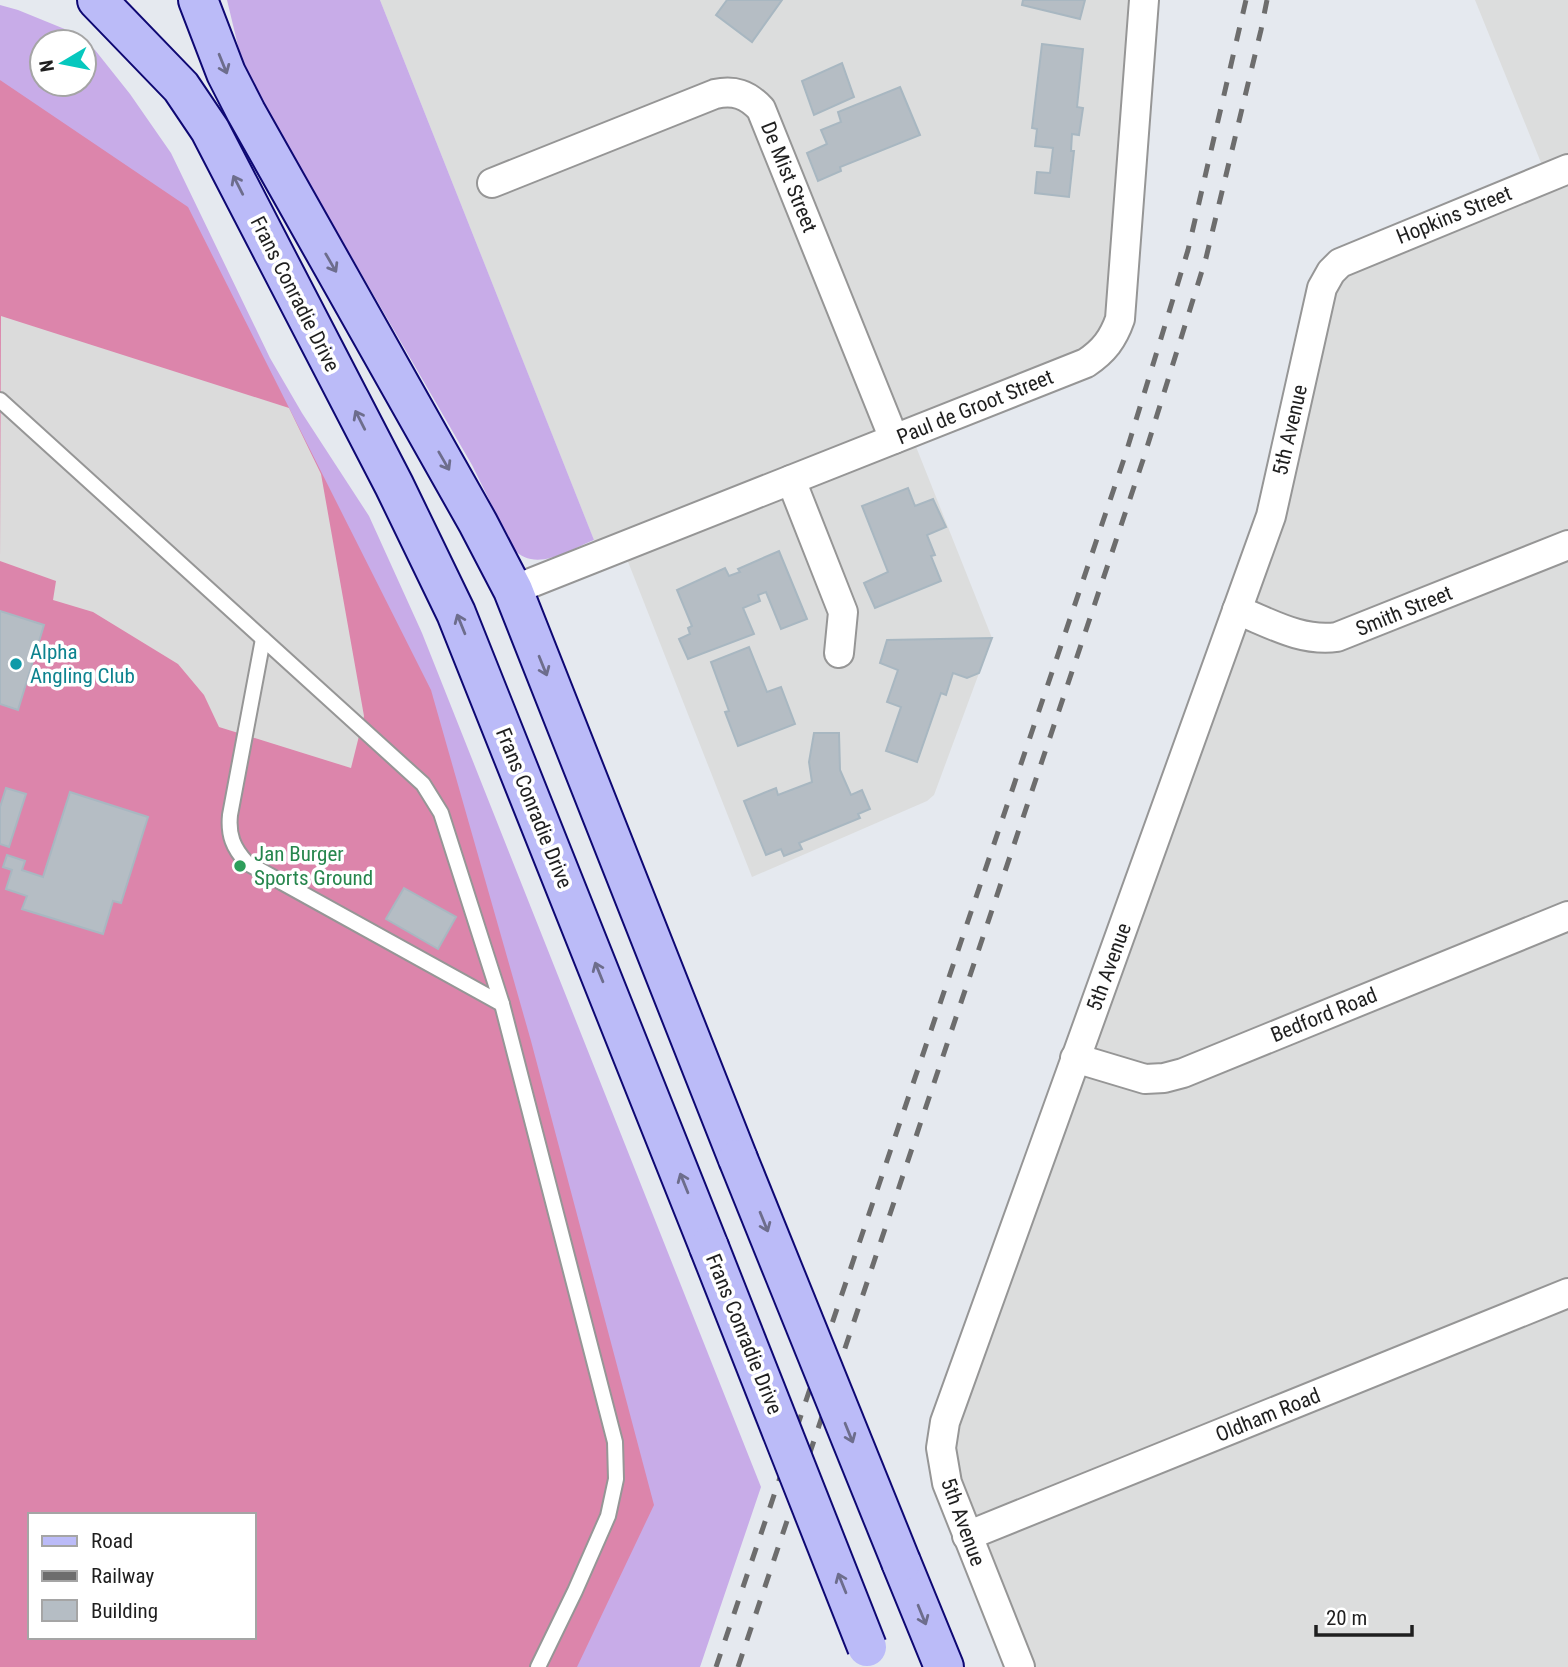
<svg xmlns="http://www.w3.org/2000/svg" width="1568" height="1667" viewBox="0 0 1568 1667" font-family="'Roboto Condensed',sans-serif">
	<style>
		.residential { fill: #dcdddd }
		.grass { fill: #c8ace8; fill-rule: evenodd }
		.pitch { fill: #dc85ab; fill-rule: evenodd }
		.parking { fill: #dbdbdb }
		.building { fill: #b5bdc4; stroke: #a8b7c1; stroke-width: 2 }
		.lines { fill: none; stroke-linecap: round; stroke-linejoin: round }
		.lane-casing { stroke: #969696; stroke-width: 18 }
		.street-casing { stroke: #969696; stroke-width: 32 }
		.secondary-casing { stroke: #0e0873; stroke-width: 42 }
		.lane { stroke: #fff; stroke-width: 14 }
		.street { stroke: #fff; stroke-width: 28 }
		.secondary { stroke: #bbbbf8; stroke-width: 38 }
		.rail { stroke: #6d6d6d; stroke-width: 5; stroke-dasharray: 14 14; stroke-linecap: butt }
		.secondary-bridge-casing { stroke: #0e0873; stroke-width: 42; stroke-linecap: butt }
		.secondary-bridge { stroke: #bbbbf8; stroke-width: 38 }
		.oneway { stroke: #6d6d8c }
		.culture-dot { fill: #0f9aa8; stroke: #fff; stroke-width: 2.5 }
		.leisure-dot { fill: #2e9e5b; stroke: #fff; stroke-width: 2.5 }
		.labels { text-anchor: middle; stroke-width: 7; stroke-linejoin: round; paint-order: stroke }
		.street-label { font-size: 21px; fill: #1f1f1f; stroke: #fff }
		.culture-label { font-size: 21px; fill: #0d838f; stroke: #fff; text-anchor: start }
		.leisure-label { font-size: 21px; fill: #27864d; stroke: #fff; text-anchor: start }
	</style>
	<rect width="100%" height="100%" fill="#e5e9ef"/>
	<!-- residential -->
	<g class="residential">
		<path d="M 380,0 L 1140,0 L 1110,339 L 909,429 L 992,638 L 934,795 L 927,801 L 752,877 L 623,549 L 601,558 Z"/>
		<path d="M 1475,0 L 1568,0 L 1568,1667 L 1017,1667 L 940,1465 L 1268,513 L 1320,286 L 1546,175 Z"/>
	</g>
	<!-- grass -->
	<g class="grass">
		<path d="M 227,0 L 380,0 L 594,540 C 569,550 534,574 513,548 L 472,465 L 255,90 L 239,50 Z"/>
		<path d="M 0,5 L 18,10 L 72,32 L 95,50 L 130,94 L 171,153 L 270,358 L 302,413 L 369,516 L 422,633 L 761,1487 L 700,1667 L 547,1667 L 0,80 ZM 42,42 L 84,42 L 84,84 L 42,84 Z"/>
	</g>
	<!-- pitch -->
	<path class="pitch" d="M 0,80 L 188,207 L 431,690 L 531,1041 L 654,1505 L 577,1667 L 0,1667 ZM 30,1515 L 254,1515 L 254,1637 L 30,1637 Z"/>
	<!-- parking -->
	<path class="parking" d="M 1,316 L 289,408 L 321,474 L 364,716 L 351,768 L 219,727 L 204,695 L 178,664 L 93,612 L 53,600 L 56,581 L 0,561 Z"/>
	<!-- building -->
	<g class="building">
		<path d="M 727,0 L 782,0 L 752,42 L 716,15 Z"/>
		<path d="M 1023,0 L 1085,0 L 1080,19 L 1022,5 Z"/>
		<path d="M 1042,44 L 1083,49 L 1077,107 L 1083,108 L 1079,135 L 1072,134 L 1071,151 L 1074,151 L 1069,197 L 1035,193 L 1037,172 L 1050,173 L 1053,148 L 1035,146 L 1037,129 L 1032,128 Z"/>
		<path d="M 842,63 L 854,97 L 814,115 L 802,81 Z"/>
		<path d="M 900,87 L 920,135 L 840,167 L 841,171 L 818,181 L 807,153 L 827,144 L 821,130 L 841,122 L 838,112 Z"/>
		<path d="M 908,488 L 915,506 L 933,499 L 946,527 L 927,535 L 935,555 L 931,556 L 941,581 L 875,608 L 864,583 L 888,572 L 862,506 Z"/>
		<path d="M 779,551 L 807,619 L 781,629 L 766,592 L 758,595 L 760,601 L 743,608 L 754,634 L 688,659 L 679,639 L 690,634 L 688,628 L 692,626 L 677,590 L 725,568 L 729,576 L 740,572 L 738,569 Z"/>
		<path d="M 0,611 L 44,625 L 18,710 L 0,704 Z"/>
		<path d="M 992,638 L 979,673 L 967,678 L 953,673 L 946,695 L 941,693 L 917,762 L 886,751 L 901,707 L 887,702 L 898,670 L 880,663 L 887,640 Z"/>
		<path d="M 749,647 L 767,692 L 781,687 L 795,724 L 738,746 L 725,712 L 729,711 L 711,662 Z"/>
		<path d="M 814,733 L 839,733 L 840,770 L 851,795 L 862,790 L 870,809 L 858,814 L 860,818 L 799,843 L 802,849 L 784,856 L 781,849 L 766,855 L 744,801 L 776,788 L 778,795 L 812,782 L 809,762 Z"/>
		<path d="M 6,788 L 26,794 L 9,847 L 0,844 L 0,807 Z"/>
		<path d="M 70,792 L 148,817 L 121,903 L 113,901 L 103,934 L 22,909 L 27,896 L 6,889 L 12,870 L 3,867 L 7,855 L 25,861 L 22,870 L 43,877 Z"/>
		<path d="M 404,888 L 456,917 L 438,949 L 386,919 Z"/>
	</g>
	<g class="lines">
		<!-- lane casing -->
		<g class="lane-casing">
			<g id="lane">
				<path d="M 0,400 L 423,784 L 441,813 L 502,1004 L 615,1442 L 616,1479 L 608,1516 L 575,1591 L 538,1667"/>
				<path d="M 263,639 L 230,815 C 228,835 233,848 247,863 L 502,1004"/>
			</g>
		</g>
		<!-- street casing -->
		<g class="street-casing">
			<g id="street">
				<path d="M 492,183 L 715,94 C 734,90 747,94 761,109 L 894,439"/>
				<path d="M 791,480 L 843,612 L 839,653"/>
				<path d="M 513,590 L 1086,363 C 1104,351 1113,339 1120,319 L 1144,0"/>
				<path d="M 1237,610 C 1270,623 1301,642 1337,637 L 1568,545"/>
				<path d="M 1075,1058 L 1145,1079 L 1164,1078 L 1183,1073 L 1568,916"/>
				<path d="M 967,1536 L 1568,1293"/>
				<path d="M 1020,1667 L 947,1483 L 941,1448 L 945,1422 L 1271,516 L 1322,288 L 1331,272 L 1340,263 L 1568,169"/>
			</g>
		</g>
		<!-- secondary casing -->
		<g class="secondary-casing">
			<g id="secondary">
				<path d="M 97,0 L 181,87 L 210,130 L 394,485 L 456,613 L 709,1247"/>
				<path d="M 198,0 L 226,73 L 246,112 L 478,523 L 513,590 L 738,1159"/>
				<path d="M 901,1562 L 944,1667"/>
			</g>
		</g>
		<!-- lane -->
		<use href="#lane" class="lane"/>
		<!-- street -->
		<use href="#street" class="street"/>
		<!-- secondary -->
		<use href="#secondary" class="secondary"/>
		<!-- rail -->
		<g class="rail">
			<path d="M 716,1667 L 1125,456 L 1188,250 L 1246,0"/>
			<path d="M 738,1667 L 1143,460 L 1206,258 L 1261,30 L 1267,0"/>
		</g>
		<!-- secondary-bridge casing -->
		<g class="secondary-bridge-casing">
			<g id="secondary-bridge">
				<path d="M 738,1159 L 901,1562"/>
				<path d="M 709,1247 L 867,1647"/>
			</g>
		</g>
		<!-- secondary-bridge -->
		<use href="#secondary-bridge" class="secondary-bridge"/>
	</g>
	<!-- one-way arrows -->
	<defs><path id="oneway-shaft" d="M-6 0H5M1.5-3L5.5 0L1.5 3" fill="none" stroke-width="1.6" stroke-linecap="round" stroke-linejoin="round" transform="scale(1.75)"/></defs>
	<g class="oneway">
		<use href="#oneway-shaft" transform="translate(223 64) rotate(68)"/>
		<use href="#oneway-shaft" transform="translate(238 185) rotate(-117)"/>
		<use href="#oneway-shaft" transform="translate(331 263) rotate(60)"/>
		<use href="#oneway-shaft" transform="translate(360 420) rotate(-117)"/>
		<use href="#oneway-shaft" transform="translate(444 461) rotate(60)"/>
		<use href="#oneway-shaft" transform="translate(461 624) rotate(-112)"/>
		<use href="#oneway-shaft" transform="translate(543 666) rotate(68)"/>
		<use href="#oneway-shaft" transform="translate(599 972) rotate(-112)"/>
		<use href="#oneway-shaft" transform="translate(684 1183) rotate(-112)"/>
		<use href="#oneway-shaft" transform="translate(764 1222) rotate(68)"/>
		<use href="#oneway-shaft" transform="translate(849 1433) rotate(68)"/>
		<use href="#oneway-shaft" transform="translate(842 1583) rotate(-112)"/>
		<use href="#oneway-shaft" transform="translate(922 1615) rotate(68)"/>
	</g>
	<!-- markers -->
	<circle class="culture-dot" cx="16" cy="664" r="7"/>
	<circle class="leisure-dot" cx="240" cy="866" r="7"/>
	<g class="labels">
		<!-- street labels -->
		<g class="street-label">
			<text transform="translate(789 177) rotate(68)" y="7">De Mist Street</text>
			<text transform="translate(1454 215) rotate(-22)" y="7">Hopkins Street</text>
			<text transform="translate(295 294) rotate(63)" y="7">Frans Conradie Drive</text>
			<text transform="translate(975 407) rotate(-22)" y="7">Paul de Groot Street</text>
			<text transform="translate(1290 430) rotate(-77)" y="7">5th Avenue</text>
			<text transform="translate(1404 611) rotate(-22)" y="7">Smith Street</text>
			<text transform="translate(534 808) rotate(68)" y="7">Frans Conradie Drive</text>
			<text transform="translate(1109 967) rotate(-70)" y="7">5th Avenue</text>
			<text transform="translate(1324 1015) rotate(-22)" y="7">Bedford Road</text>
			<text transform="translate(744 1334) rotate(68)" y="7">Frans Conradie Drive</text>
			<text transform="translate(1268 1415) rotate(-22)" y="7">Oldham Road</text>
			<text transform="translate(963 1522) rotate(70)" y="7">5th Avenue</text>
		</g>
		<!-- culture labels -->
		<g class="culture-label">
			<text x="30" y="659">Alpha<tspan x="30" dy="24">Angling Club</tspan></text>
		</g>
		<!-- leisure labels -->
		<g class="leisure-label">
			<text x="254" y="861">Jan Burger<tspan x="254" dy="24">Sports Ground</tspan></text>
		</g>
	</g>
	<!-- legend -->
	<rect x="28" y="1513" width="228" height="126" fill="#ffffff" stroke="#a5a5a5" stroke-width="2"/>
	<rect x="42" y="1536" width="35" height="10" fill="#bbbbf8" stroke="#a5a5a5" stroke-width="2"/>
	<text x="91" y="1548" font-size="21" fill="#1f1f1f">Road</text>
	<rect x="42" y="1571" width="35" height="10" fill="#6d6d6d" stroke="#a5a5a5" stroke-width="2"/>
	<text x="91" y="1583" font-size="21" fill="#1f1f1f">Railway</text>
	<rect x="42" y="1600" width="35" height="21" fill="#b5bdc4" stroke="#a5a5a5" stroke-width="2"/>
	<text x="91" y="1618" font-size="21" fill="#1f1f1f">Building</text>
	<!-- north arrow -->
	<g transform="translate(63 63) rotate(260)"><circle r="33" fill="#ffffff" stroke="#a5a5a5" stroke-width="2"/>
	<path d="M0-5L12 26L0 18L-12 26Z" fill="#06c8be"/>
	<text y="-10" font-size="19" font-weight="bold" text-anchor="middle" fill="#1f1f1f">N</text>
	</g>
	<!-- scale -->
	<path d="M1316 1625v10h96v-10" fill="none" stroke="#1f1f1f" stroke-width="3.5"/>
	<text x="1326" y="1625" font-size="21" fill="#1f1f1f" stroke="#ffffff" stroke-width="5" paint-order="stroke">20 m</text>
</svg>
